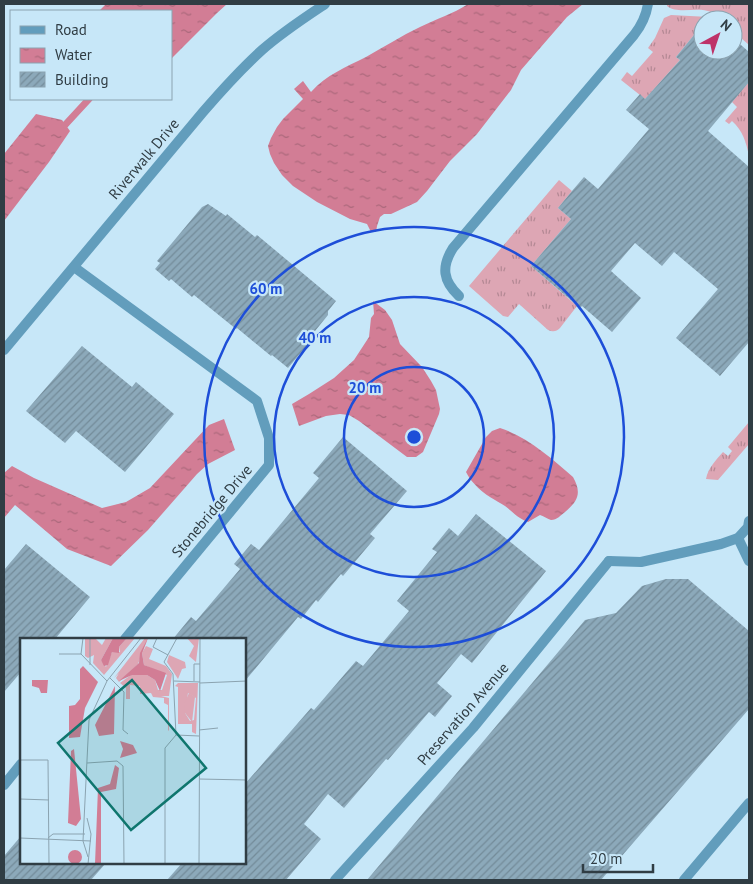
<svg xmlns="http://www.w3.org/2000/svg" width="753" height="884" viewBox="0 0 753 884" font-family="'PT Sans',sans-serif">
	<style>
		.grass { fill: url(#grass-tufts) }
		.water { fill: url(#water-ripples) }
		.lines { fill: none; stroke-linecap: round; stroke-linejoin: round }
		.stream { stroke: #d27d95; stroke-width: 7 }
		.building { fill: url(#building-hatch) }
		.service { stroke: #629dbc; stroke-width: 10 }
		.minor { stroke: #629dbc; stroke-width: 10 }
		.tertiary { stroke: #629dbc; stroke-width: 10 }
		.ring { fill: none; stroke: #1d4ed8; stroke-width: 2.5 }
		.labels { text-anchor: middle; stroke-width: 4.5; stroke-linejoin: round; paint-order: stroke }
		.street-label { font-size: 15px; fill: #303d44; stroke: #c7e7f8 }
		.inset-road { fill: none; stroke: #8ba3b0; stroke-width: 1 }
		.view { fill: #0f766e; fill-opacity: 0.15; stroke: #0f766e; stroke-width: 2.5 }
		.inset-edge { fill: none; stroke: #303d44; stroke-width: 2.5 }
		.centre { fill: #1d4ed8; stroke: #c7e7f8; stroke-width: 2.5 }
		.ring-label { font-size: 15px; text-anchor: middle; font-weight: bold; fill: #1d4ed8; stroke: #c7e7f8; stroke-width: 4.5; stroke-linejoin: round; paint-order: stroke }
	</style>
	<defs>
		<pattern id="grass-tufts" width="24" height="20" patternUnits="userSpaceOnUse" patternTransform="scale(1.25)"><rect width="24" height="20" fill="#dda6b4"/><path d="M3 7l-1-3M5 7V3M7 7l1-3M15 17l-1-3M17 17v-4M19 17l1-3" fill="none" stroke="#b48894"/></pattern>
		<pattern id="water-ripples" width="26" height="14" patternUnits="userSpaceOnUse" patternTransform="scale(1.25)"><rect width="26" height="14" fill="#d27d95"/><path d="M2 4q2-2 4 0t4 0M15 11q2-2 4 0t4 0" fill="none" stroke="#ab687b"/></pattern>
		<pattern id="building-hatch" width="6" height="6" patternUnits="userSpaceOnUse" patternTransform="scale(1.25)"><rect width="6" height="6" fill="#8ca9ba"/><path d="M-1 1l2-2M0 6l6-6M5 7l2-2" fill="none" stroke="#738b99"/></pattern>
	</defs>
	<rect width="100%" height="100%" fill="#c7e7f8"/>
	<!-- grass -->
	<g class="grass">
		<path d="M 667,4 L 749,4 L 749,45 L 733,31 L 733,20 L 720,20 C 717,17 714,14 711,12 C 697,6 679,15 667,6 Z"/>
		<path d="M 671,15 L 709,17 L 706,20 L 703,20 L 703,24 L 676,57 L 680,60 L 645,99 L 621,80 L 627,72 L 632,76 L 653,52 L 648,48 L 655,38 L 664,18 Z"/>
		<path d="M 749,82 L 749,156 C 746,142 743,131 732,121 L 729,124 L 725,121 L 737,107 L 732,102 Z"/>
		<path d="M 559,180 L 572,191 L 558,208 L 571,219 L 531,266 L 577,306 L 560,328 C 556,332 553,332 548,330 L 519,304 L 508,317 L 503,316 L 469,286 Z"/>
		<path d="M 749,422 L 749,444 L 718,480 L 706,479 C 708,468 716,460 723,452 L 728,456 L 732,451 L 728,447 Z"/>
	</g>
	<!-- water -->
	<g class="water">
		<path d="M 106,4 L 227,4 L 217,13 L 171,59 L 171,11 L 99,11 Z"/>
		<path d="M 468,4 L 583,4 L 567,17 L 521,70 L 511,90 L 477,134 L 450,161 L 427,191 L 417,202 L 391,214 L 384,214 L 380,217 L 377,226 L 376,232 L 371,232 L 367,224 L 350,219 L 317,202 L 293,186 L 282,175 L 274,163 L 270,154 L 268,146 L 271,138 L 277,127 L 283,119 L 303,99 L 294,89 L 303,81 L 311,92 C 326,75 346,67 366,57 C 384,47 401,36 420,27 C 436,19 453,14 468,4 Z"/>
		<path d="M 36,114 L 62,120 L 70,131 L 49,162 L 4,221 L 4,154 Z"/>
		<path d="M 373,301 L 385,310 L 392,320 L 400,344 L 422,367 L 431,381 L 436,390 L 440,409 L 439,414 L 423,452 L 416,457 L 407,457 L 359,421 L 349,415 L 340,414 L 326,416 L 299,426 L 292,404 L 309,394 L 334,378 L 354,360 L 369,337 L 371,318 L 374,314 Z"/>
		<path d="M 224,419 L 235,450 L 208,464 L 197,474 L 148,530 L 111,566 L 67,549 L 15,505 L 4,518 L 4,473 L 12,466 L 34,478 L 102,508 L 126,502 L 150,488 L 209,425 Z"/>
		<path d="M 500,428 C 528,437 551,458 573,477 C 582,493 578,501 565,512 C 561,515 557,520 551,520 C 548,519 543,516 540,515 L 528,522 C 518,518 514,513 505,506 C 502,504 498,502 495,500 C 484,494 471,483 466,472 L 486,437 L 492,431 Z"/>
	</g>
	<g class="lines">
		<!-- stream -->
		<path class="stream" d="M 65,125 L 89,99"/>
	</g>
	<!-- building -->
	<g class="building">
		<path d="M 703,24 L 703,50 L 733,50 L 733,38 L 749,52 L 749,82 L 708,131 L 749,167 L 749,342 L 720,376 L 676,338 L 718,289 L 674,252 L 662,266 L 635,243 L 611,271 L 641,298 L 612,332 L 582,306 L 580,308 L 531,266 L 571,219 L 558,208 L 572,191 L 584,177 L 598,189 L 649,129 L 626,110 L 640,94 L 645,99 L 680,60 L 676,57 Z"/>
		<path d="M 208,204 L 226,216 L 227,214 L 255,237 L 257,235 L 336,301 L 328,311 L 328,315 L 311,336 L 313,338 L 288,368 L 272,355 L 271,356 L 237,328 L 236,329 L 194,295 L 192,297 L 171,279 L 169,281 L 155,269 L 160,263 L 157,261 L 202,207 Z"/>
		<path d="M 82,346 L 132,387 L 136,382 L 174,414 L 125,472 L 76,431 L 65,443 L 26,411 Z"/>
		<path d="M 343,437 L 407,491 L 370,534 L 375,538 L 343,576 L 341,574 L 318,602 L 316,600 L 301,619 L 298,617 L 245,681 L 245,639 L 173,639 L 191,617 L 196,621 L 240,569 L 234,564 L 251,544 L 259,550 L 319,478 L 313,473 Z"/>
		<path d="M 476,514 L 546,571 L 472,663 L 461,654 L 437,683 L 452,696 L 435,717 L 429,712 L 388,760 L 386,759 L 344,808 L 328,794 L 304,824 L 321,839 L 286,880 L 167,880 L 182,863 L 245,863 L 245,784 L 311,708 L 314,710 L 356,661 L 363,666 L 409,611 L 397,601 L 437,552 L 432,549 L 449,528 L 458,536 Z"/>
		<path d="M 26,544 L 90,597 L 55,639 L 21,639 L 21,672 L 4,692 L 4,570 Z"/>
		<path d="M 666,579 L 688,579 L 749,631 L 749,709 L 601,880 L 367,880 L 585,620 L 616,613 L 642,586 Z"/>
		<path d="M 21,836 L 21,863 L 106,863 L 91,880 L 4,880 L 4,856 Z"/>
	</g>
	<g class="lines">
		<!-- service -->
		<g class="service">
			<path d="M 459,296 C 443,281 441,267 453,248 L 634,35 C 642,25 646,16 648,4"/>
			<path d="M 738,538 L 749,561"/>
			<path d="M 609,561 L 641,562 L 721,544 L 738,538 L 748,527 L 749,521"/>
		</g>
		<!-- minor -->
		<g class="minor">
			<path d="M 74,267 L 257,401 L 269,438 L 269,465 L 125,639"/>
			<path d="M 4,785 L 21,764"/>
			<path d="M 335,880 L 473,728 L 609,561"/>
			<path d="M 684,880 L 749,803"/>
		</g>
		<!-- tertiary -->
		<path class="tertiary" d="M 4,350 L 203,112 C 222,90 241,69 262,50 C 281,33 304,18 325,4"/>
	</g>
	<!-- distance rings -->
	<g class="ring">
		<circle cx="414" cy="437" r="70"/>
		<circle cx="414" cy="437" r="140"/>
		<circle cx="414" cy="437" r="210"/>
	</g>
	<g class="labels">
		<!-- street labels -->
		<g class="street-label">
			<text transform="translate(144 159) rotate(-50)" y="5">Riverwalk Drive</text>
			<text transform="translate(212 511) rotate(-50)" y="5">Stonebridge Drive</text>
			<text transform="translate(463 714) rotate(-49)" y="5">Preservation Avenue</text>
		</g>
	</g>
	<!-- overview -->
	<g transform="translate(20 638)">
		<rect width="226" height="226" fill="#c7e7f8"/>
		<path d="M 65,0 L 75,0 L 82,7 L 86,0 L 93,0 L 81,22 L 86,29 L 92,14 L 100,14 L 99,9 L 107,0 L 115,0 L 84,37 L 73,25 L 74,17 L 68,20 L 65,18 ZM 125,0 L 128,0 L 118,26 L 99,44 L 96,40 L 99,35 L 94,40 ZM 167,0 L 179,0 L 176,24 L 169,18 L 174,8 ZM 126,8 L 133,11 L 129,21 L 146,28 L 152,36 L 149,58 L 141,58 L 149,60 L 149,92 L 148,93 L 148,67 L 144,65 L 144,60 L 133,59 L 131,55 L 120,56 L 120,48 L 110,47 L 106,49 L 110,47 L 110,61 L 106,61 L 106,50 L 100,45 L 111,37 L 127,37 L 135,42 L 138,52 L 142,52 L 147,37 L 124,27 L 122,15 ZM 149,17 L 165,24 L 166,30 L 162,31 L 158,41 L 147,24 ZM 158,45 L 178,45 L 176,96 L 172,94 L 172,86 L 158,86 L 158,49 L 155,48 ZM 168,55 L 176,60 L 174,82 L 170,83 L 165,75 Z" fill="#dda6b4" fill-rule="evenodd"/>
		<path d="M 169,55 L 175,59 L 172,84 L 165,75 L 164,66 Z" fill="#dda6b4"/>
		<path d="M 93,0 L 107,0 L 99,9 L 99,15 L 92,14 L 88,27 L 84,28 L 81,22 ZM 128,0 L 122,15 L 124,27 L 146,35 L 140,53 L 135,42 L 127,37 L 112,37 L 99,43 L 119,25 L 120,15 ZM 63,28 L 78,44 L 65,70 L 60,99 L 49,100 L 49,68 L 55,67 L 60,61 L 60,31 ZM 12,42 L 28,42 L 27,55 L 21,55 L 19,50 L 12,48 ZM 95,48 L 94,96 L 79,98 L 75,87 ZM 100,103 L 113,107 L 117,115 L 100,120 L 103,111 ZM 54,111 L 61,181 L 56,188 L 48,185 L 51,113 ZM 95,127 L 99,130 L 96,151 L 81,154 L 81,226 L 75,226 L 78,150 L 90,146 ZM48 219a7 7 0 1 1 14 0a7 7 0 1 1-14 0Z" fill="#d27d95"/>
		<path class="inset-road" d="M 63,0 L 61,16 L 87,43M 137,0 L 133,9 L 148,17M 39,16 L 61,16M 70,27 L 70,0M 90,40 L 104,54 L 103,92 L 108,96M 154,43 L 180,44M 174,43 L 174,26 L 180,26M 180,45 L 227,43M 179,92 L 198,90M 156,97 L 153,36 L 144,24 L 157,0M 156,97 L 179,98M 0,122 L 28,122 L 29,226M 67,125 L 97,123 L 103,128 L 104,226M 179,141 L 227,142M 0,161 L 29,162M 67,180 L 71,196 L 68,226M 0,200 L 71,203M 28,200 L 33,196 L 65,196M 68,219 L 63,203 L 69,82 L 87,43 L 121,0M 145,226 L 145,110 L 156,97M 179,226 L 180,0"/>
		<path class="view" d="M 112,42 L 186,130 L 111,192 L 38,105 Z"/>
		<rect width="226" height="226" class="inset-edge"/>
	</g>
	<circle cx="414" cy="437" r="8" class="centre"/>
	<g class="ring-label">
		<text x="266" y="294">60 m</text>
		<text x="315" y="343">40 m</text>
		<text x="365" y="393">20 m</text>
	</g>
	<!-- border -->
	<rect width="753" height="884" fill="none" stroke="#303d44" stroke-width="10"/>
	<!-- legend -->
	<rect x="10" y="10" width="162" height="90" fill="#c7e7f8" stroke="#8ba3b0"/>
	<rect x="20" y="26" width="25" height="8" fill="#629dbc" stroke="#8ba3b0"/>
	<text x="55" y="35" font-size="15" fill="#303d44">Road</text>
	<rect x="20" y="48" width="25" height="15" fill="url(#water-ripples)" stroke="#8ba3b0"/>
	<text x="55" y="60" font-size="15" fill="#303d44">Water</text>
	<rect x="20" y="72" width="25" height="15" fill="url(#building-hatch)" stroke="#8ba3b0"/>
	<text x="55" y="85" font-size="15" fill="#303d44">Building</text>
	<!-- north arrow -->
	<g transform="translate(718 35) rotate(40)"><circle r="24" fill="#c7e7f8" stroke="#8ba3b0"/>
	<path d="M0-4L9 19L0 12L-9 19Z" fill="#be3268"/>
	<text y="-8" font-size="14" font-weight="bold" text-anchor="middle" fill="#303d44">N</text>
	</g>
	<!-- scale -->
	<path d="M583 864v8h70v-8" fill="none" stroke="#303d44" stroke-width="2.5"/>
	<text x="590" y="864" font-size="15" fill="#303d44" stroke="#c7e7f8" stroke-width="4" paint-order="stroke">20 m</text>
</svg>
